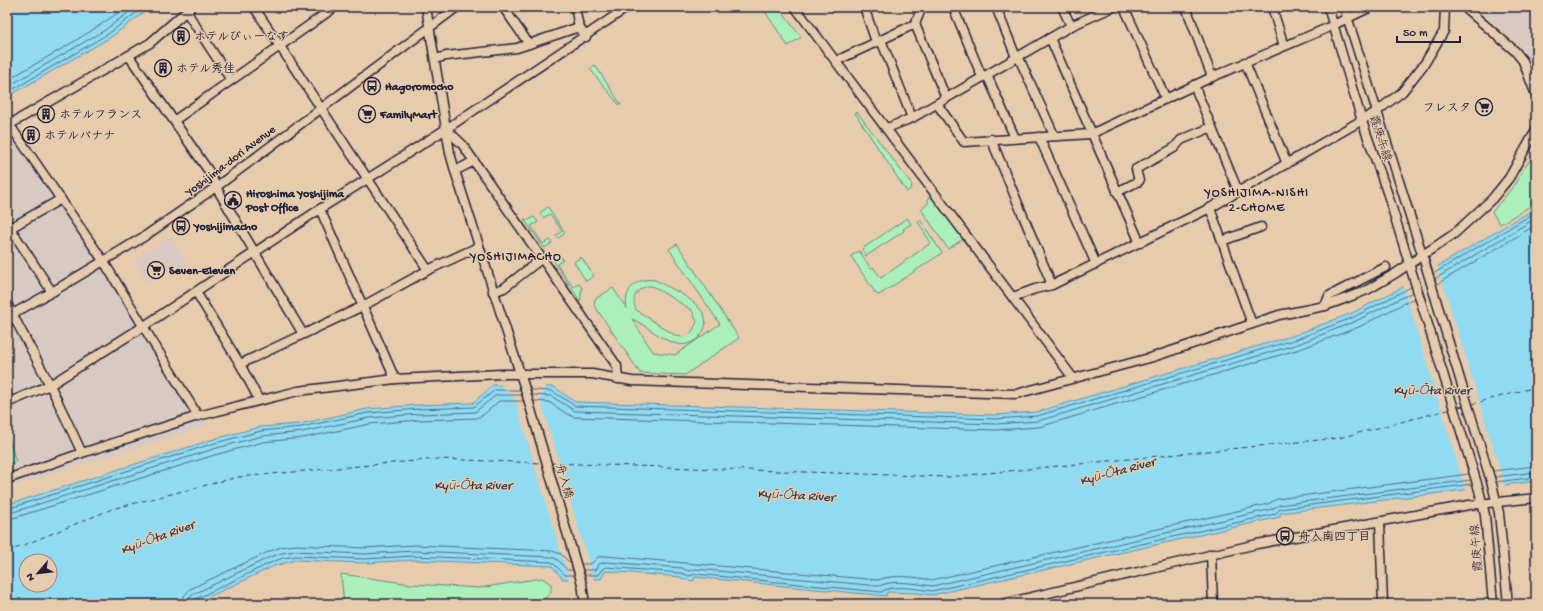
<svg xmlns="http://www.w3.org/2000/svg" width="1543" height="611" viewBox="0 0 1543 611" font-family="'Gochi Hand','Klee One',sans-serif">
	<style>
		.built { fill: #d8c9c2 }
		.green { fill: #abf0bb; stroke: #66897b; fill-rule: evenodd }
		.water { fill: #90dbf1; stroke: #6491a8; fill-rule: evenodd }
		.pier { fill: #e6cbad }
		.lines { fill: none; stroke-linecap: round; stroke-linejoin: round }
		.shore { stroke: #4e6c84; stroke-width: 1 }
		.ferry { stroke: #323e56; stroke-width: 1; stroke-dasharray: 5 4; stroke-linecap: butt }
		.minor-casing { stroke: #22223b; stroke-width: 11 }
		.minor { stroke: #e6cbad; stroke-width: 8 }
		.labels { text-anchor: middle; stroke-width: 3; stroke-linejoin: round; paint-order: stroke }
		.poi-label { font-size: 12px; font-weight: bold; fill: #22223b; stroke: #e6cbad; text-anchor: start }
		.street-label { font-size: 12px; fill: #22223b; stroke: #e6cbad }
		.neighbourhood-label { font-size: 13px; letter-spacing: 1px; fill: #22223b; stroke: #e6cbad }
		.water-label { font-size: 13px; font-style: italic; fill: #323e56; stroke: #e6cbad }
	</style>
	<rect width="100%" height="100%" fill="#e6cbad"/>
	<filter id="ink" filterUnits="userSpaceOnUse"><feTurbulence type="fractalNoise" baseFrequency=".025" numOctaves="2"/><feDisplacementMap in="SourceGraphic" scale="8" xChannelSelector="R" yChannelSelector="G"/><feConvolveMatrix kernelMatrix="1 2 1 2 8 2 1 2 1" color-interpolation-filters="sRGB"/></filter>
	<g filter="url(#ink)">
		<!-- built -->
		<g class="built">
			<path d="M 1477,7 L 1536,7 L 1536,73 L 1521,47 Z"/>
			<path d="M 7,118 L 104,261 L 207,426 L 34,479 L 7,490 Z"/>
			<path d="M 171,236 L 188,265 L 179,272 L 175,266 L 148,283 L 134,261 Z"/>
		</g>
		<!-- green -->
		<g class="green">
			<path d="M 762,7 L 778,7 L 801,37 L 788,46 Z"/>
			<path d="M 595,65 L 621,105 L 620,106 L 590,69 Z"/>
			<path d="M 857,112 L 912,185 L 911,188 L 907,192 L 855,113 Z"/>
			<path d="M 1536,158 L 1536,203 L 1500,224 L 1492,212 L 1512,188 L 1530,160 Z"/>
			<path d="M 932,195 L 963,236 L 963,239 L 948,249 L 921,209 L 928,204 L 928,198 Z"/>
			<path d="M 548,207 L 565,233 L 558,238 L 556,236 L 562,231 L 550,214 L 543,218 L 540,213 Z"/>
			<path d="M 534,217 L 538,222 L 531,226 L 543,244 L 550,240 L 552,243 L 544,248 L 524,219 L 529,220 Z"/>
			<path d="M 907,218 L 911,224 L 903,229 L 904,231 L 866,256 L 862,249 Z"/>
			<path d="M 920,220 L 942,253 L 879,295 L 876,294 L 851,256 L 859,251 L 871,269 L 873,267 L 881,278 L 931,243 L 918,222 Z"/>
			<path d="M 677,244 L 739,338 L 685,375 L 640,373 L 594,305 L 595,299 L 613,288 L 627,309 C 623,290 636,277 655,280 C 673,290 722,309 700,336 C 695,342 686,346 678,344 C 662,341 647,325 632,319 L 653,352 L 675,355 L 720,324 L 669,249 ZM 648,286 L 652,286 L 692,310 L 697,322 L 691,334 L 682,337 L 676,336 L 636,310 C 631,298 636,289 648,286 Z"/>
			<path d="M 561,257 L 563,260 L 557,264 L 573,287 L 579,284 L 582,288 L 580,301 L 554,262 Z"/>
			<path d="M 581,257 L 594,276 L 586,281 L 574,262 Z"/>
			<path d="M 7,433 L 16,462 L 8,464 Z"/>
			<path d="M 341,574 L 411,584 L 479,588 L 542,578 L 551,584 L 551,593 L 538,604 L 344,604 Z"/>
		</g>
		<!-- water -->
		<g class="water">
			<path d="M 7,7 L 151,7 L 111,37 L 7,97 Z"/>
			<path d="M 1536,208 L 1536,481 L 1280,513 L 1280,517 L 932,595 L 917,593 L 887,592 L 886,596 L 695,577 L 694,581 L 682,579 L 681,577 L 605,571 L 601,579 L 563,579 L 552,566 L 414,560 L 364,563 L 295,560 L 274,566 L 194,604 L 7,604 L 7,505 L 214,439 L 260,427 L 300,424 L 367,409 L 419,405 L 473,403 L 493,385 L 554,387 L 575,402 L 996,415 L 1037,412 L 1295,335 L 1352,313 L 1403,287 ZM 26,561 L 50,561 L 50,585 L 26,585 Z"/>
		</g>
		<!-- pier -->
		<g class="pier">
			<path d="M 1437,264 L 1505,486 L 1466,491 L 1403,285 Z"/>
			<path d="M 500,385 L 547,385 L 540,398 L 594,581 L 569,581 L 515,399 Z"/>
		</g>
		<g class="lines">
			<!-- shore -->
			<g class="shore">
				<path d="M 7,80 C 48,57 88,35 126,7"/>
				<path d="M 7,87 L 105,30 L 136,7"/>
				<path d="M 7,93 L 108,34 L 144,7"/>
				<path d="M 1433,274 L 1536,212"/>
				<path d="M 1435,279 L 1536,218"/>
				<path d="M 1437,284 L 1536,225"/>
				<path d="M 531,390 L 552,391 L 575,406 L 996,419 L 1037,416 L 1297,339 L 1354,317 L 1411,287"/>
				<path d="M 532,395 L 551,396 L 575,411 L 996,424 L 1038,421 L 1298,344 L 1356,321 L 1413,292"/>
				<path d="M 534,401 L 549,402 L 567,414 L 574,417 L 996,430 L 1039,427 L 1300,349 L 1359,327 L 1414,298"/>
				<path d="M 1493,471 L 1536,466"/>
				<path d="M 1495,477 L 1536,472"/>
				<path d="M 1496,482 L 1536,477"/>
				<path d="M 7,509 L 215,443 L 261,431 L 301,427 L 368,413 L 419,409 L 474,407 L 495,390 L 520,390"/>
				<path d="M 7,514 L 217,448 L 262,436 L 302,432 L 369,418 L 420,414 L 475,412 L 496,395 L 522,395"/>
				<path d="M 7,520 L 218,454 L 263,442 L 303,438 L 370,424 L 420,420 L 476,418 L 483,415 L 499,401 L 523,401"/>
				<path d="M 581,564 L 591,564 L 598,557 L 606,556 L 878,580 C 893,574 915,577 932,580 L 1268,504 L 1277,499 L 1469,474"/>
				<path d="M 583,570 L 595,570 L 599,564 L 606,562 L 682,568 L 688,571 L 696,569 L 879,586 C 894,579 917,584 932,586 L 1272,509 L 1279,505 L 1471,480"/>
				<path d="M 585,575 L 598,575 L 602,569 L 606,567 L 681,573 L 689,576 L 696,574 L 881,592 C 892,584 919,589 932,591 L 1275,514 L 1280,509 L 1472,484"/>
				<path d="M 182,604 L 184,596 L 190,589 L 268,552 L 281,547 L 296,545 L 364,548 L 415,545 L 552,551 L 561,554 L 571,564"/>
				<path d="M 188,604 L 189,598 L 194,594 L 270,557 L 282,553 L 296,551 L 364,554 L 414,551 L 552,557 L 558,560 L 567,570 L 573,570"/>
				<path d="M 193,604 L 196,599 L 272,562 L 283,558 L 296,556 L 364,559 L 414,556 L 552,562 L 565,575 L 574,575"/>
			</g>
			<!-- ferry -->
			<g class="ferry">
				<path d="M 1472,404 L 1536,387"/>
				<path d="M 1458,407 L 1465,406"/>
				<path d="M 550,463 L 948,477 L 1339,438 L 1451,409"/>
				<path d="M 7,552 L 112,509 L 238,477 L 437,459 L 543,463"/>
			</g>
			<!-- minor casing -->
			<g class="minor-casing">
				<g id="minor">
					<path d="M 254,7 L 428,270"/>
					<path d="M 426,7 L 450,153 L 455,171 L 525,389 L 582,584 L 585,604"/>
					<path d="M 503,7 L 529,44"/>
					<path d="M 575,7 L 579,27"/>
					<path d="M 795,7 L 1073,378"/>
					<path d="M 864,7 L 876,42"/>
					<path d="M 953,7 L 982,77"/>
					<path d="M 996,7 L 1016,57"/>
					<path d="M 1062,7 L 1071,26"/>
					<path d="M 1124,7 L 1166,99"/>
					<path d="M 1186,7 L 1212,77"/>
					<path d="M 1272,7 L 1284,46"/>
					<path d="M 1328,7 L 1362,121 L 1388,195 L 1479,490 L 1485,515 L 1493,604"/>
					<path d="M 1344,7 L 1423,257 L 1493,488 L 1499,513 L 1508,604"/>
					<path d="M 1464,7 L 1515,51 L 1523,61 L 1536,95"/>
					<path d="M 186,11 L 231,80"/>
					<path d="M 915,24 L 946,98"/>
					<path d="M 1050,38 L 1140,243"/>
					<path d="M 881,40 L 912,118"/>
					<path d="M 129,56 L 210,173 L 216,187 L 303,334"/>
					<path d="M 1018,56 L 1054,135"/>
					<path d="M 435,59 L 446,56 L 517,48 L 579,27 L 586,37"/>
					<path d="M 836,61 L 915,24 L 922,7"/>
					<path d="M 1245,62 L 1287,164"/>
					<path d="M 987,75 L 1015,138"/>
					<path d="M 1194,85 L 1238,191"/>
					<path d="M 937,104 L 964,142 L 1091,134 L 1212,77 L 1325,29 L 1371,7"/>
					<path d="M 175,120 L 335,7"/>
					<path d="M 9,124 L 104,262 L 198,416"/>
					<path d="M 7,126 L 150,43 L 191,7"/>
					<path d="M 887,128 L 912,118 L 1071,26 L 1113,7"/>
					<path d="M 446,129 L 462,144 L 617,366 L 618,379"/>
					<path d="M 1039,137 L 1096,264"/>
					<path d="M 991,139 L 1052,285"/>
					<path d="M 455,171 L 474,161"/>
					<path d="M 1117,192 L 1139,181 L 1136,169 L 1174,148 L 1181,140 L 1212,127"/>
					<path d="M 1210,208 L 1252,324"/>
					<path d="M 320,209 L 395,379"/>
					<path d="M 7,223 L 52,292"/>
					<path d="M 7,230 L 61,199"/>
					<path d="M 1222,241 L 1261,227"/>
					<path d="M 196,292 L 240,364 L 259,400"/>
					<path d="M 493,292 L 504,288 L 541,259"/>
					<path d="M 1013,297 L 1035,289 L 1052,285 L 1210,208 L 1376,112 L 1402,92 L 1425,63 L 1444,31 L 1445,7"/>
					<path d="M 7,304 L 50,385 L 82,453"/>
					<path d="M 1325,306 L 1329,296 L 1386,267"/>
					<path d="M 7,317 L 52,292 L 145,236 L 216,187 L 457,7"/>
					<path d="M 240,364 L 363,306 L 428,270 L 478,247"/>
					<path d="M 7,403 L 50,385 L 144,326 L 320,209 L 446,129 L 628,7"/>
					<path d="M 7,479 L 82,453 L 198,416 L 298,391 L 395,379 L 501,374 L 592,374 L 632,381 L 1016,394 L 1153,357 L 1279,315 L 1325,306 L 1344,299 L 1367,290 L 1396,273 L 1454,234 L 1492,199 L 1509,178 L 1536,130"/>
					<path d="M 1380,522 L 1383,604"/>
					<path d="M 1211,554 L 1213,604"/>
					<path d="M 1002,604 L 1257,544 L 1469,505 L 1536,498"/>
				</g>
			</g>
			<!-- minor -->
			<use href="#minor" class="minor"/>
		</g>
	</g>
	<!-- icons -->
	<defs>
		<g id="building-ring" transform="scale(0.9)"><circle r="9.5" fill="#e6cbad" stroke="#22223b" stroke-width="1.5"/><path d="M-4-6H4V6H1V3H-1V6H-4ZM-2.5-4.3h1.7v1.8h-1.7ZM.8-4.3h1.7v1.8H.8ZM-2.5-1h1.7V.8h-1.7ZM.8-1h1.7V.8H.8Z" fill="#22223b"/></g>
		<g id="bus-ring" transform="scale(0.9)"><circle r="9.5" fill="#e6cbad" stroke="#22223b" stroke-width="1.5"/><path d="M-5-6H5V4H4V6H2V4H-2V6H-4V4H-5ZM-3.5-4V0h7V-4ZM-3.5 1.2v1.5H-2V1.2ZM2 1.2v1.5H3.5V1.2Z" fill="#22223b"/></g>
		<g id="supermarket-ring" transform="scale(0.9)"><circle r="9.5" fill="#e6cbad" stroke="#22223b" stroke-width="1.5"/><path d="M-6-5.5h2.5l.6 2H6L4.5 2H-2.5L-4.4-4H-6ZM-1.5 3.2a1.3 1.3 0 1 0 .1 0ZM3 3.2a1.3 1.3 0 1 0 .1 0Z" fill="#22223b"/></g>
		<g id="civic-ring" transform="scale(0.9)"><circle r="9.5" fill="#e6cbad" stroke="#22223b" stroke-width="1.5"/><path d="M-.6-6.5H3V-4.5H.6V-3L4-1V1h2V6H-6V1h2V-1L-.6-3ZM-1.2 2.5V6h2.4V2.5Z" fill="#22223b"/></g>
	</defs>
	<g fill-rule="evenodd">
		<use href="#building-ring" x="181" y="36"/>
		<use href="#building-ring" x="163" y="68"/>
		<use href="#bus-ring" x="372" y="86"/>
		<use href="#supermarket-ring" x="1484" y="107"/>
		<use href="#building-ring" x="46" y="114"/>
		<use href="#supermarket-ring" x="367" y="114"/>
		<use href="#building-ring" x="31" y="135"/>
		<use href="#civic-ring" x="233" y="200"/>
		<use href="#bus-ring" x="181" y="226"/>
		<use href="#supermarket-ring" x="156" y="270"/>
		<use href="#bus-ring" x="1285" y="536"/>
	</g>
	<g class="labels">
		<!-- poi labels -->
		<g class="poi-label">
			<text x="194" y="40">ホテルびぃーなす</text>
			<text x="176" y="72">ホテル秀佳</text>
			<text x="385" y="90">Hagoromocho</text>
			<text x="1471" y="111" text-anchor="end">フレスタ</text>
			<text x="59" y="118">ホテルフランス</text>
			<text x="380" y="118">FamilyMart</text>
			<text x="44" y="139">ホテルバナナ</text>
			<text x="246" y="197">Hiroshima Yoshijima<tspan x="246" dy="14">Post Office</tspan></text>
			<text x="194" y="230">Yoshijimacho</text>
			<text x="169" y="274">Seven-Eleven</text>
			<text x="1298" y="540">舟入南四丁目</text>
		</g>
		<!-- street labels -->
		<g class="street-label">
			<text transform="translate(1381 138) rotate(72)" y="4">霞庚午線</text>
			<text transform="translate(230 160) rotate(-37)" y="4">Yoshijima-dori Avenue</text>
			<text transform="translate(565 481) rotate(74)" y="4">舟入橋</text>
			<text transform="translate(1476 548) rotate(-95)" y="4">霞庚午線</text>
		</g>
		<!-- neighbourhood labels -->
		<g class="neighbourhood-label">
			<text x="1257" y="196">YOSHIJIMA-NISHI<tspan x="1257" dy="15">2-CHOME</tspan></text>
			<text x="516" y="260">YOSHIJIMACHO</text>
		</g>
		<!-- water labels -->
		<g class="water-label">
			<text x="1432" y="394">Kyū-Ōta River</text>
			<text transform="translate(1117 470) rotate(-15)" y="5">Kyū-Ōta River</text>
			<text x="473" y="489">Kyū-Ōta River</text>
			<text transform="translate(796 494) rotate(3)" y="5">Kyū-Ōta River</text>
			<text transform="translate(157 536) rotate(-20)" y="5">Kyū-Ōta River</text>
		</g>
	</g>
	<!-- margin -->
	<rect width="1543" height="611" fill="none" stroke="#e6cbad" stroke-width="24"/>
	<rect x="12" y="12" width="1519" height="587" fill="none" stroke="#22223b" stroke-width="1.5" filter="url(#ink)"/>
	<!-- north arrow -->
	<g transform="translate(38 573) rotate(242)"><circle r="19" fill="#e6cbad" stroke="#98877f"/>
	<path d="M0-3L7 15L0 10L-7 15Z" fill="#22223b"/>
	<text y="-6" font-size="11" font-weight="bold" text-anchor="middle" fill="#22223b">N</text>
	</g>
	<!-- scale -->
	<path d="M1397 36v6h63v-6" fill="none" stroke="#22223b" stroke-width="2"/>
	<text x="1403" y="36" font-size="12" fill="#22223b" stroke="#e6cbad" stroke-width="3" paint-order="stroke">50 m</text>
</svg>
